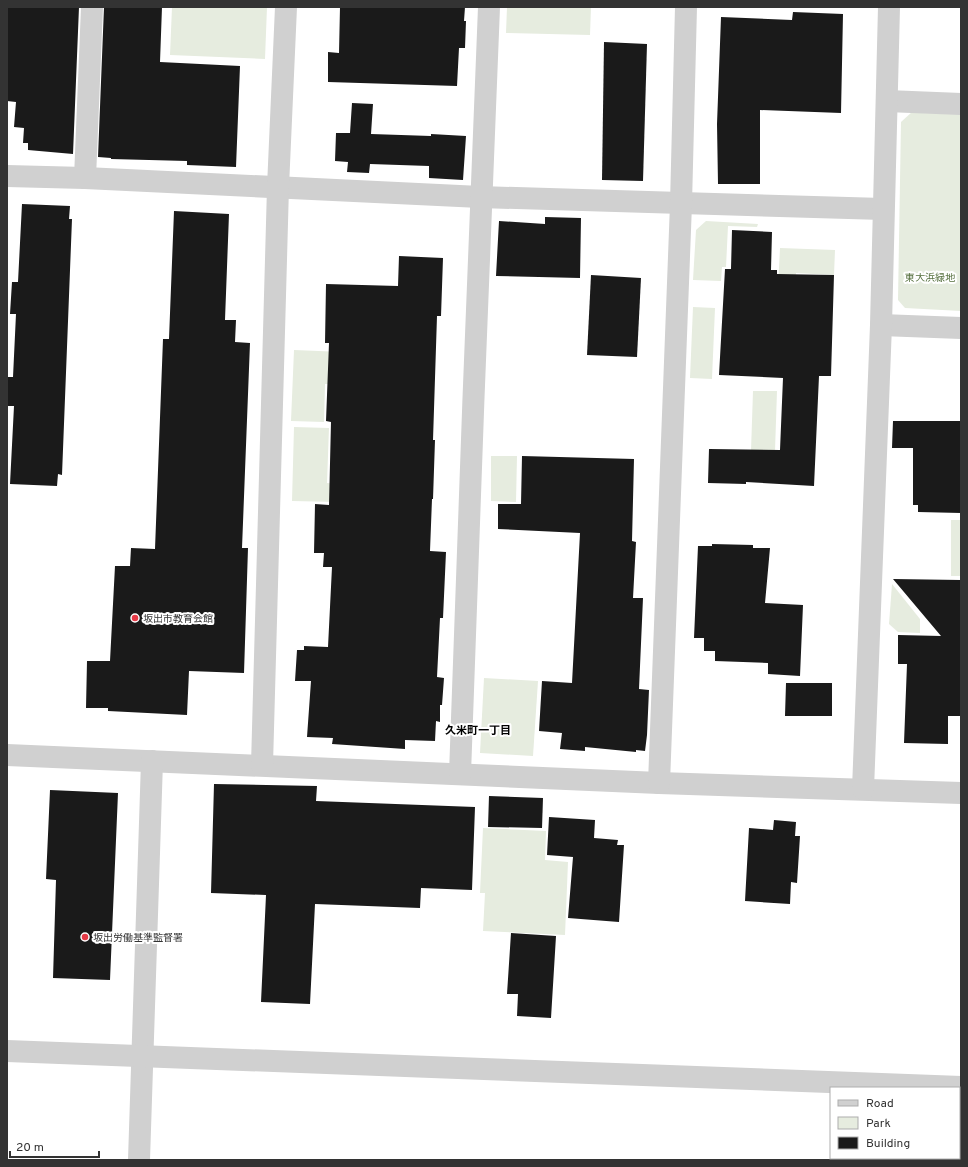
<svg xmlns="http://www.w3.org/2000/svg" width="968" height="1167" viewBox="0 0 968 1167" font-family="Overpass,'Noto Sans JP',sans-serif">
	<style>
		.green { fill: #e6ecdf }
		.building { fill: #1a1a1a }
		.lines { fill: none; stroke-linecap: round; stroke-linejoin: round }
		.minor { stroke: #d0d0d0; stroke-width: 22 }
		.tertiary { stroke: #d0d0d0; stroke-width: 22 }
		.poi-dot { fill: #e63946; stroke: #fff; stroke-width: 1.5 }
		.labels { text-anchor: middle; stroke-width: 4; stroke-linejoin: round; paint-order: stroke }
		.park-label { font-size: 10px; fill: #56703f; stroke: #fff }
		.poi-label { font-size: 10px; fill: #333; stroke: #fff; text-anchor: start }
		.neighbourhood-label { font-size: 11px; font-weight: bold; fill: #000; stroke: #fff }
	</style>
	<rect width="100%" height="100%" fill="#fff"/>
	<!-- green -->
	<g class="green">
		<path d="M 172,7 L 267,7 L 265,59 L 170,55 Z"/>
		<path d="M 507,7 L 591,7 L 590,35 L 506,33 Z"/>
		<path d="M 912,112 L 961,113 L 961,311 L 905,308 L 898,300 L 901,122 Z"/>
		<path d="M 706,221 L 758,224 L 757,227 L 728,226 L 726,267 L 722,267 L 721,281 L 693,280 L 696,230 Z"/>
		<path d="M 780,248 L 835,250 L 834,275 L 796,273 L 791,376 L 777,308 Z"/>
		<path d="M 693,307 L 715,308 L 712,379 L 690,378 Z"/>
		<path d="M 294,350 L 343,352 L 332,384 L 325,384 L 324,422 L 291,421 Z"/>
		<path d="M 753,391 L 777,391 L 774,481 L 750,481 Z"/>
		<path d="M 294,427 L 329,428 L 327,483 L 338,484 L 337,502 L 292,501 Z"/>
		<path d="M 491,456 L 517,456 L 516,502 L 491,501 Z"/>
		<rect x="951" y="520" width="10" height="56"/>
		<path d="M 892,584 L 920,619 L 920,633 L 898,632 L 889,624 Z"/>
		<path d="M 484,678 L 538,681 L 533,756 L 480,753 Z"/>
		<path d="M 483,828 L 546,831 L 545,860 L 568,862 L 565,935 L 483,931 L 485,893 L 480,893 Z"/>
	</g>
	<!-- building -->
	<g class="building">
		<path d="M 7,7 L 79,7 L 73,154 L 28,150 L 28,143 L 23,143 L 24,128 L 14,127 L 16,102 L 7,101 Z"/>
		<path d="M 104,7 L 162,7 L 160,62 L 240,66 L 236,167 L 187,165 L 187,161 L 111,159 L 111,158 L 98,157 Z"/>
		<path d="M 340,7 L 465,7 L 464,21 L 466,21 L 465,48 L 459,48 L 457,86 L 328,82 L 328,52 L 339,53 Z"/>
		<path d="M 793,12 L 843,14 L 841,113 L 760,110 L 760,184 L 718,184 L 717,124 L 721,17 L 792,20 Z"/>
		<path d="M 604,42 L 647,44 L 643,181 L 602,180 Z"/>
		<path d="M 352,103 L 373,104 L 371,134 L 431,136 L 431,134 L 466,136 L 463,180 L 429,178 L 429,166 L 370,164 L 369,173 L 347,172 L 348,162 L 335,161 L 336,133 L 350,133 Z"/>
		<path d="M 22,204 L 70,206 L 69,219 L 72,219 L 62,475 L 58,474 L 57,486 L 10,484 L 14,406 L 7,406 L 7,377 L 13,377 L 16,314 L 10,314 L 12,282 L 18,282 Z"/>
		<path d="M 174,211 L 229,214 L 225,320 L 236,320 L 235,342 L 250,343 L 242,548 L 248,548 L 244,673 L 189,671 L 187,715 L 108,711 L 108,708 L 86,708 L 87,661 L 110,661 L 115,566 L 130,566 L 131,548 L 155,549 L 163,339 L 169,339 Z"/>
		<path d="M 545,217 L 581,218 L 580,278 L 496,276 L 499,221 L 545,224 Z"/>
		<path d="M 732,230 L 772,232 L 771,270 L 777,270 L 777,274 L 834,275 L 831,376 L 819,376 L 814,486 L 746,482 L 746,484 L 708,483 L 709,449 L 780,450 L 783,378 L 719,375 L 725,269 L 731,269 Z"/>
		<path d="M 399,256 L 443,258 L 441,316 L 437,316 L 433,440 L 435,440 L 433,499 L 432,499 L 430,551 L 446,552 L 443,618 L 440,618 L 437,677 L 444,678 L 442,705 L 440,705 L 440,722 L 436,721 L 435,741 L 405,740 L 405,749 L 332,744 L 333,738 L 307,737 L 311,681 L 295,681 L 297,650 L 304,650 L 304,646 L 328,647 L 332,567 L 323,567 L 324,553 L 314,553 L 315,504 L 329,505 L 331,422 L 326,421 L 329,343 L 325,343 L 326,284 L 398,286 Z"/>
		<path d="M 591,275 L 641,278 L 637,357 L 587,355 Z"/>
		<path d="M 893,421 L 961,421 L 961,513 L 918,512 L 918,505 L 913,505 L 913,448 L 892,448 Z"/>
		<path d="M 522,456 L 634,459 L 632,541 L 636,542 L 633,598 L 643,598 L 639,689 L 649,690 L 647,735 L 645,751 L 636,750 L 636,752 L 585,747 L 585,751 L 560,749 L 562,733 L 539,731 L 542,681 L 572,683 L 580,533 L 498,529 L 498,504 L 521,504 Z"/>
		<path d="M 712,544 L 753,545 L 753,548 L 770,548 L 765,603 L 803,605 L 800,676 L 768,674 L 768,663 L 715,661 L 715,651 L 704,651 L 704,638 L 694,638 L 698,546 L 712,546 Z"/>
		<path d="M 893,579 L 961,580 L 960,716 L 948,716 L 948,744 L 904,743 L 907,664 L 898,664 L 898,635 L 941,636 Z"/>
		<path d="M 786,683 L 832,683 L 832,716 L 785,716 Z"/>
		<path d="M 214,784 L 317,786 L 316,801 L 475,807 L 472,890 L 421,888 L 420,908 L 315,904 L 310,1004 L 261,1002 L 266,895 L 211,893 Z"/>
		<path d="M 50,790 L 118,793 L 110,980 L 53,978 L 56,880 L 46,879 Z"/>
		<path d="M 489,796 L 543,798 L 542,828 L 488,827 Z"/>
		<path d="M 549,817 L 595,820 L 594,838 L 618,840 L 617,845 L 624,845 L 619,922 L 568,918 L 573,857 L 547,855 Z"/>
		<path d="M 774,820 L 796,822 L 795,836 L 800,836 L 797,883 L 791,882 L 790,904 L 745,901 L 749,828 L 773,830 Z"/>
		<path d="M 511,933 L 556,936 L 551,1018 L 517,1016 L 518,994 L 507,994 Z"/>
	</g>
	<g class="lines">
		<!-- minor -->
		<g class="minor">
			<path d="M 887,101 L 961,104"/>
			<path d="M 7,176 L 85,178 L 480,197 L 883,209"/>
			<path d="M 85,178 L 92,7"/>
			<path d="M 881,325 L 961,328"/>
			<path d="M 7,755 L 659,783 L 961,793"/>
			<path d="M 262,765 L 278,187 L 286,7"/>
			<path d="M 460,774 C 470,518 477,263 489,7"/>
			<path d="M 659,783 L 681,204 L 686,7"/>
			<path d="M 863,789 L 881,325 L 889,7"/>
			<path d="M 139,1160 L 152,761"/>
		</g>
		<!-- tertiary -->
		<path class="tertiary" d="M 7,1051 L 961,1087"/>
	</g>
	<!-- markers -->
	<g class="poi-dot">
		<circle cx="135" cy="618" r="4"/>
		<circle cx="85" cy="937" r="4"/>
	</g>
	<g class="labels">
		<!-- park labels -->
		<g class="park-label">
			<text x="930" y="281">東大浜緑地</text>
		</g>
		<!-- poi labels -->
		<g class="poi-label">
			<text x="143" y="622">坂出市教育会館</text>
			<text x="93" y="941">坂出労働基準監督署</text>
		</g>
		<!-- neighbourhood labels -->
		<g class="neighbourhood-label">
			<text x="478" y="734">久米町一丁目</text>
		</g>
	</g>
	<!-- border -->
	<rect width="968" height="1167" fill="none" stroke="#333333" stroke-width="16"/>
	<!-- legend -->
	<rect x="830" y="1087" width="130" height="72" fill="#ffffff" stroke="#adadad"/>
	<rect x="838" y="1100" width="20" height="6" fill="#d0d0d0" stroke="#adadad"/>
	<text x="866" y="1107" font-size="12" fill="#333333">Road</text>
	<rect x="838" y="1117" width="20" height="12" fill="#e6ecdf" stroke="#adadad"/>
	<text x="866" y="1127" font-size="12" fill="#333333">Park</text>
	<rect x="838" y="1137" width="20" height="12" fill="#1a1a1a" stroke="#adadad"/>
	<text x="866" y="1147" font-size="12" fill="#333333">Building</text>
	<!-- scale -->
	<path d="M10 1151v6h89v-6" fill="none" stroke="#333333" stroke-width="2"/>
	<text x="16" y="1151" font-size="12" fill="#333333" stroke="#ffffff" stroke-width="3" paint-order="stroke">20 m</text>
</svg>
